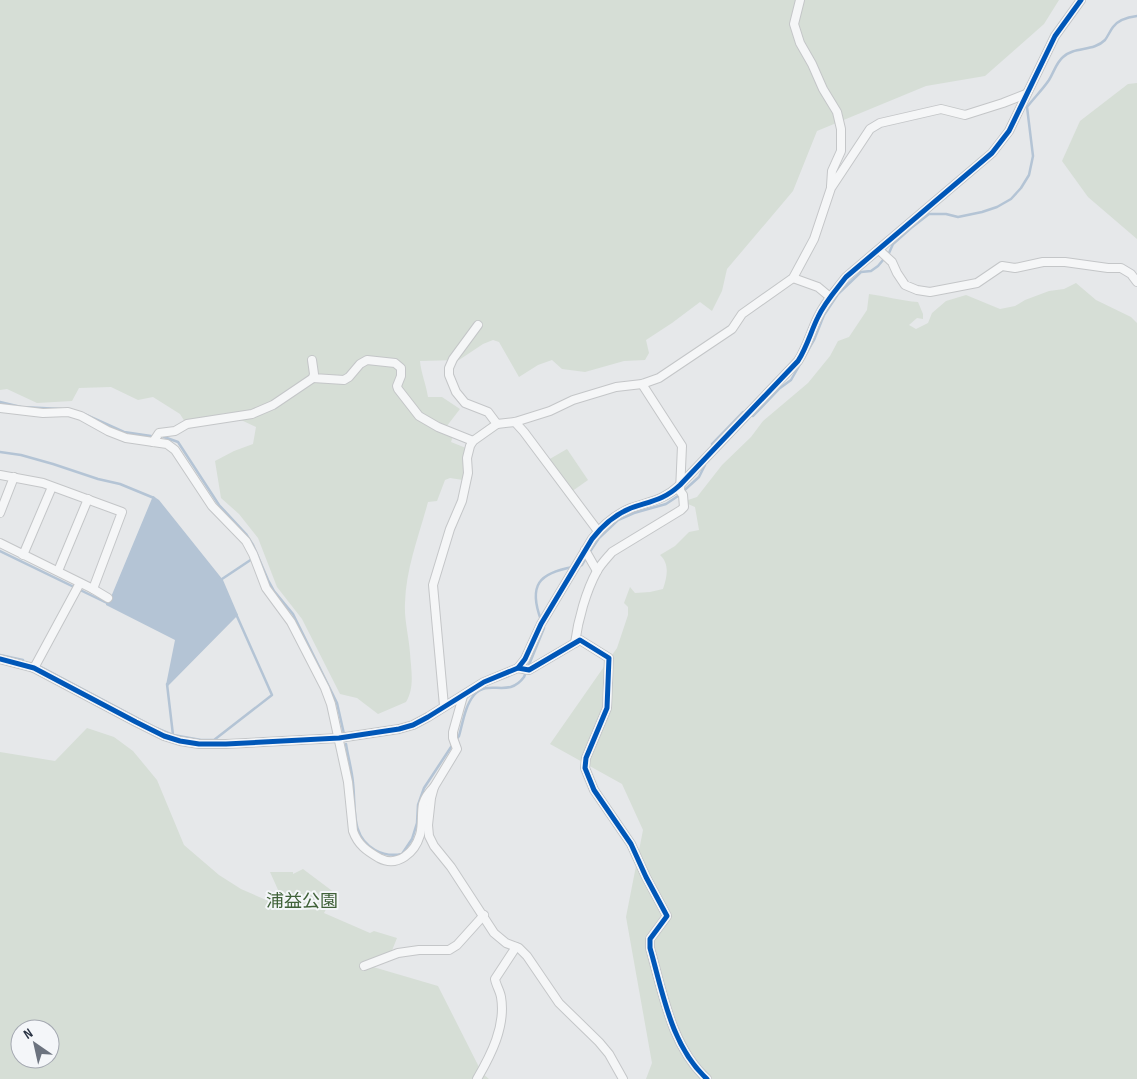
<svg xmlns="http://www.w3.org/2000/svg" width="1137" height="1079" viewBox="0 0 1137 1079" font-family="'Sofia Sans Condensed','Noto Sans JP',sans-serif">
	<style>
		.green { fill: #d6ded6; fill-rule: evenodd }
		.water { fill: #b4c4d5 }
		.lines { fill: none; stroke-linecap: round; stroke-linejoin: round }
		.stream { stroke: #b4c4d5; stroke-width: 2.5 }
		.minor-casing { stroke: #c4c6c8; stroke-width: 10 }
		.minor { stroke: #f5f6f7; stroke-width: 8 }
		.cycleway-casing { stroke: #f4f6f9; stroke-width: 8 }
		.cycleway { stroke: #0057b8; stroke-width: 5 }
		.labels { text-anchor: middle; stroke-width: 4; stroke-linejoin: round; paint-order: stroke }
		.park-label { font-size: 18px; fill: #3f6138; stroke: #f4f6f9 }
	</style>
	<rect width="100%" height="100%" fill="#e6e8ea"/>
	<!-- green -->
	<g class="green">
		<path d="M 0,0 L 1059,0 L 1044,24 L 985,76 L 926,86 L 817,131 L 793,191 L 727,269 L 722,291 L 712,311 L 700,302 L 672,323 L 646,340 L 649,353 L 645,360 L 624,361 L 585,372 L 562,369 L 552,360 L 538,365 L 519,377 L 499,342 L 493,340 L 483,344 L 459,360 L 420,361 C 421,373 426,384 428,397 L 442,397 L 460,409 L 443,431 L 453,436 L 451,442 L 466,448 L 463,480 L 450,478 L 445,480 L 437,501 L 428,502 C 419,536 406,568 405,603 C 404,620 409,637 410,653 C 411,670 415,687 406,702 L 378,714 L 357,698 L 340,694 L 302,619 L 277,587 L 258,538 L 239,514 L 221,498 L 215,461 L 234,451 L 253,444 L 256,427 L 226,413 L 185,422 L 180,414 L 153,397 L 138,400 L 111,387 L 79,388 L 72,401 L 37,403 L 7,389 L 0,390 Z"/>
		<path d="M 1137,83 L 1137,239 L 1088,197 L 1062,161 L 1080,121 L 1128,84 Z"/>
		<path d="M 1076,283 L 1096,300 L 1131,317 L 1137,323 L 1137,1079 L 646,1079 L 652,1063 L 626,917 L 643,830 L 622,784 L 550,744 L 617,648 L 628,615 L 628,607 L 624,603 L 630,587 L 635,593 L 650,592 L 663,589 C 667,577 670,564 660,555 L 675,546 L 689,532 L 699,530 L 695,507 L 688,504 L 688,500 L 697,497 L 722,465 L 751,437 L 763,421 L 808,383 L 830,356 L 838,341 L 849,337 L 867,310 L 869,294 C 886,296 901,301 918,302 L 923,314 L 923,319 L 917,318 L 909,325 L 916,329 L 928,323 L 932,313 L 946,301 L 966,295 L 1000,309 L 1015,306 L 1025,300 L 1049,291 L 1064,289 Z"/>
		<path d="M 567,449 L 588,480 L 571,492 L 548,460 Z"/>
		<path d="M 87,728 L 114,737 L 133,751 L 157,780 L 184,845 L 219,875 L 241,889 L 266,900 L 279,892 L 270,872 L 293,872 L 293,874 L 303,869 L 335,893 L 324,913 L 370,933 L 374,931 L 397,938 L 391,953 L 363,964 L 438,986 L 482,1073 L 489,1079 L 0,1079 L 0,752 L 55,761 ZM 20,1029 L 50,1029 L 50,1059 L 20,1059 Z"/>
	</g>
	<!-- water -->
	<path class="water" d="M 153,496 L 159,500 L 223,580 L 238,615 L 167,687 L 166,685 L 175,640 L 106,605 L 106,601 L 111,600 L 111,597 Z"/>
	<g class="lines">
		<!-- stream -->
		<g class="stream">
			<path d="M 0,402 L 21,407 L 62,409"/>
			<path d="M 84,414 L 124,432 L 151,436"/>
			<path d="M 164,437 L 178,442 L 219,505 L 246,534 L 253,545 L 268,580 L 274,591 L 293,614 L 337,703 L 344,734"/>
			<path d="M 712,444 L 743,412 L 753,416 L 780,388 L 791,380 L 814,340 L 824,315 L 838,294 L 861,272 L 871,271 L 878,266 L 889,253 L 893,244 L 911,228 L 929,214 L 946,214 L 958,217 L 982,212 L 997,207 L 1011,199 L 1021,188 L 1029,175 L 1033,156 L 1027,107 C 1034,98 1043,89 1049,80 C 1054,72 1056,63 1063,57 C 1075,46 1093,52 1105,40 C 1108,36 1110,31 1113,27 C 1118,20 1129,17 1137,16"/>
			<path d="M 0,452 L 21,455 L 53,464 L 98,479 L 120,484 L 154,498"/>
			<path d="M 0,551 L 109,604"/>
			<path d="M 589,553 L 599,538 L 618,520 L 634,513 L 666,504 L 678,496 L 699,477 L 705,465"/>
			<path d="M 579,566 L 582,565 L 586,558"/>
			<path d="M 222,579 L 252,559"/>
			<path d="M 541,620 C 528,585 539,573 573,567"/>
			<path d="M 0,655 L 23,660"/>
			<path d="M 41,667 L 156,728 L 173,735 L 201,740 L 214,740 L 272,695 L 236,614"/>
			<path d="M 167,684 L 173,735"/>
			<path d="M 456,740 L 459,736 C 463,722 465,706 474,695 C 489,678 508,699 524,677 L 544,628 L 543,625"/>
			<path d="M 346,744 C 348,757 352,770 353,783 C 356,808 350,836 375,850 C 384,855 392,856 402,854 L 412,839 L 417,823 L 418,805 L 424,788 L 453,744"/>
		</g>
		<!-- minor casing -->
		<g class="minor-casing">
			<g id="minor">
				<path d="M 800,0 L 794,24 L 800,43 L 812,64 L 823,89 L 837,112 L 841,129 L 841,151 L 832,171 L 831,186"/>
				<path d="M 879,250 L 892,262 L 897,273 L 905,285 L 917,290 L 930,292 L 977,283 L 1002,266 L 1015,268 L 1043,262 L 1065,262 L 1108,268 L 1121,268 L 1131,274 L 1137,282"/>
				<path d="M 793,278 L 818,287 L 830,297"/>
				<path d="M 478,325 L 453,359 L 449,368 L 449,375 L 456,392 L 465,403 L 488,412 L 497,424"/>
				<path d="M 312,360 L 314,374 L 313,378 L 344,380 L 349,377 L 360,364 L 367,360 L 395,363 L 401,368 L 401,376 L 397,386 L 398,389 L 419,416 L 438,427 L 473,441"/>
				<path d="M 0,408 L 43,413 L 68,412 L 81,416 L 108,431 L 126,438 L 167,444 L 175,450 L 212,506 L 246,541 L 253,554 L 266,588 L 291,622 L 325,688 L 331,704 L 348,782 L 353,831 C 358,845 367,851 379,858 C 398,868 415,852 420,835 C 423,825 421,814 423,804 C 425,797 429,792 434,787"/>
				<path d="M 515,422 L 524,432 L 598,531"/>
				<path d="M 153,442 L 159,433 L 175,431 L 187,424 L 252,414 L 273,405 L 313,378"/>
				<path d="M 0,475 L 43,483 L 122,512 L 93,589"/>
				<path d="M 0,513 L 14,477"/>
				<path d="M 0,543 L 93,589 L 108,598"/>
				<path d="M 585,550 L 597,571"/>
				<path d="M 23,555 L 52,487"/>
				<path d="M 58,571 L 88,499"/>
				<path d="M 575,643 C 578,620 586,591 597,571 C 601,564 607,558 612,552 L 681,510 L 684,507 L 683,495 L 680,491 L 682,446 L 642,384"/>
				<path d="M 0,659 L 34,668 L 136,722 L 164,736 L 180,741 L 199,744 L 226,744 L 339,738 L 399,729 L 413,725 L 428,717 L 484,682 L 518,668 L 525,659 L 541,624 L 592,539 C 602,526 616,514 631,508 C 651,501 664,500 680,485 L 798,361 C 807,347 811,331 818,317 C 825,302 836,290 846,277 L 992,153 L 1009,131 L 1055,36 L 1081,0"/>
				<path d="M 34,668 L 80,583"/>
				<path d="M 518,668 L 529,670 L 580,640 L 609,658 L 607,708 L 586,758 L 585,768 L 594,790 L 631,844 L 646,877 L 667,916 L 650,939 L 650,948 C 663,993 671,1046 707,1079"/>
				<path d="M 463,696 L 453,732 L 453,738 L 457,749 L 434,787 L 431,798 L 428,825 L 429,836 L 434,846 L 451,867 L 494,933 L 506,943 L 519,948 L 527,956 L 559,1003 L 599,1042 L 609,1054 L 623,1079"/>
				<path d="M 444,706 L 433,585 L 450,529 L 462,501 L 468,473 L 467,458 L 470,446 L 473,441 L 497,424 L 515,422 L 550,411 L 573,400 L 616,387 L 642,384 L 659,378 L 732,329 L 742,314 L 793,278 L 814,239 L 831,188 L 870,129 L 880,123 L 941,109 L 965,115 L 1003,103 L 1026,94"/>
				<path d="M 364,966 L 398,953 L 419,950 L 449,950 L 457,945 L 484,915"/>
				<path d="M 477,1079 C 491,1055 506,1026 501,997 C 500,991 496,985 495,979 L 516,947"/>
			</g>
		</g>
		<!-- minor -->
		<use href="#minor" class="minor"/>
		<!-- cycleway casing -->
		<g class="cycleway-casing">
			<g id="cycleway">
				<path d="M 0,659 L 34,668 L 136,722 L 164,736 L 180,741 L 199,744 L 226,744 L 339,738 L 399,729 L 413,725 L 428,717 L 484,682 L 518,668 L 525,659 L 541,624 L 592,539 C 602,526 616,514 631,508 C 651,501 664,500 680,485 L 798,361 C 807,347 811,331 818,317 C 825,302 836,290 846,277 L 992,153 L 1009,131 L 1055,36 L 1081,0"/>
				<path d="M 518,668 L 529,670 L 580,640 L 609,658 L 607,708 L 586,758 L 585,768 L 594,790 L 631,844 L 646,877 L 667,916 L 650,939 L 650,948 C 663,993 671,1046 707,1079"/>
			</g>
		</g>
		<!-- cycleway -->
		<use href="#cycleway" class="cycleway"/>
	</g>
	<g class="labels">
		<!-- park labels -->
		<g class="park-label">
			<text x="302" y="907">浦益公園</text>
		</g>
	</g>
	<!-- north arrow -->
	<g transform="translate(35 1044) rotate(326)"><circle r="24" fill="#f4f6f9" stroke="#a4a8b1"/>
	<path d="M0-4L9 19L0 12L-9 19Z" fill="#6c737f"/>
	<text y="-8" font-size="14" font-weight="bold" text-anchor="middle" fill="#2b3445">N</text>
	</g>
</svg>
